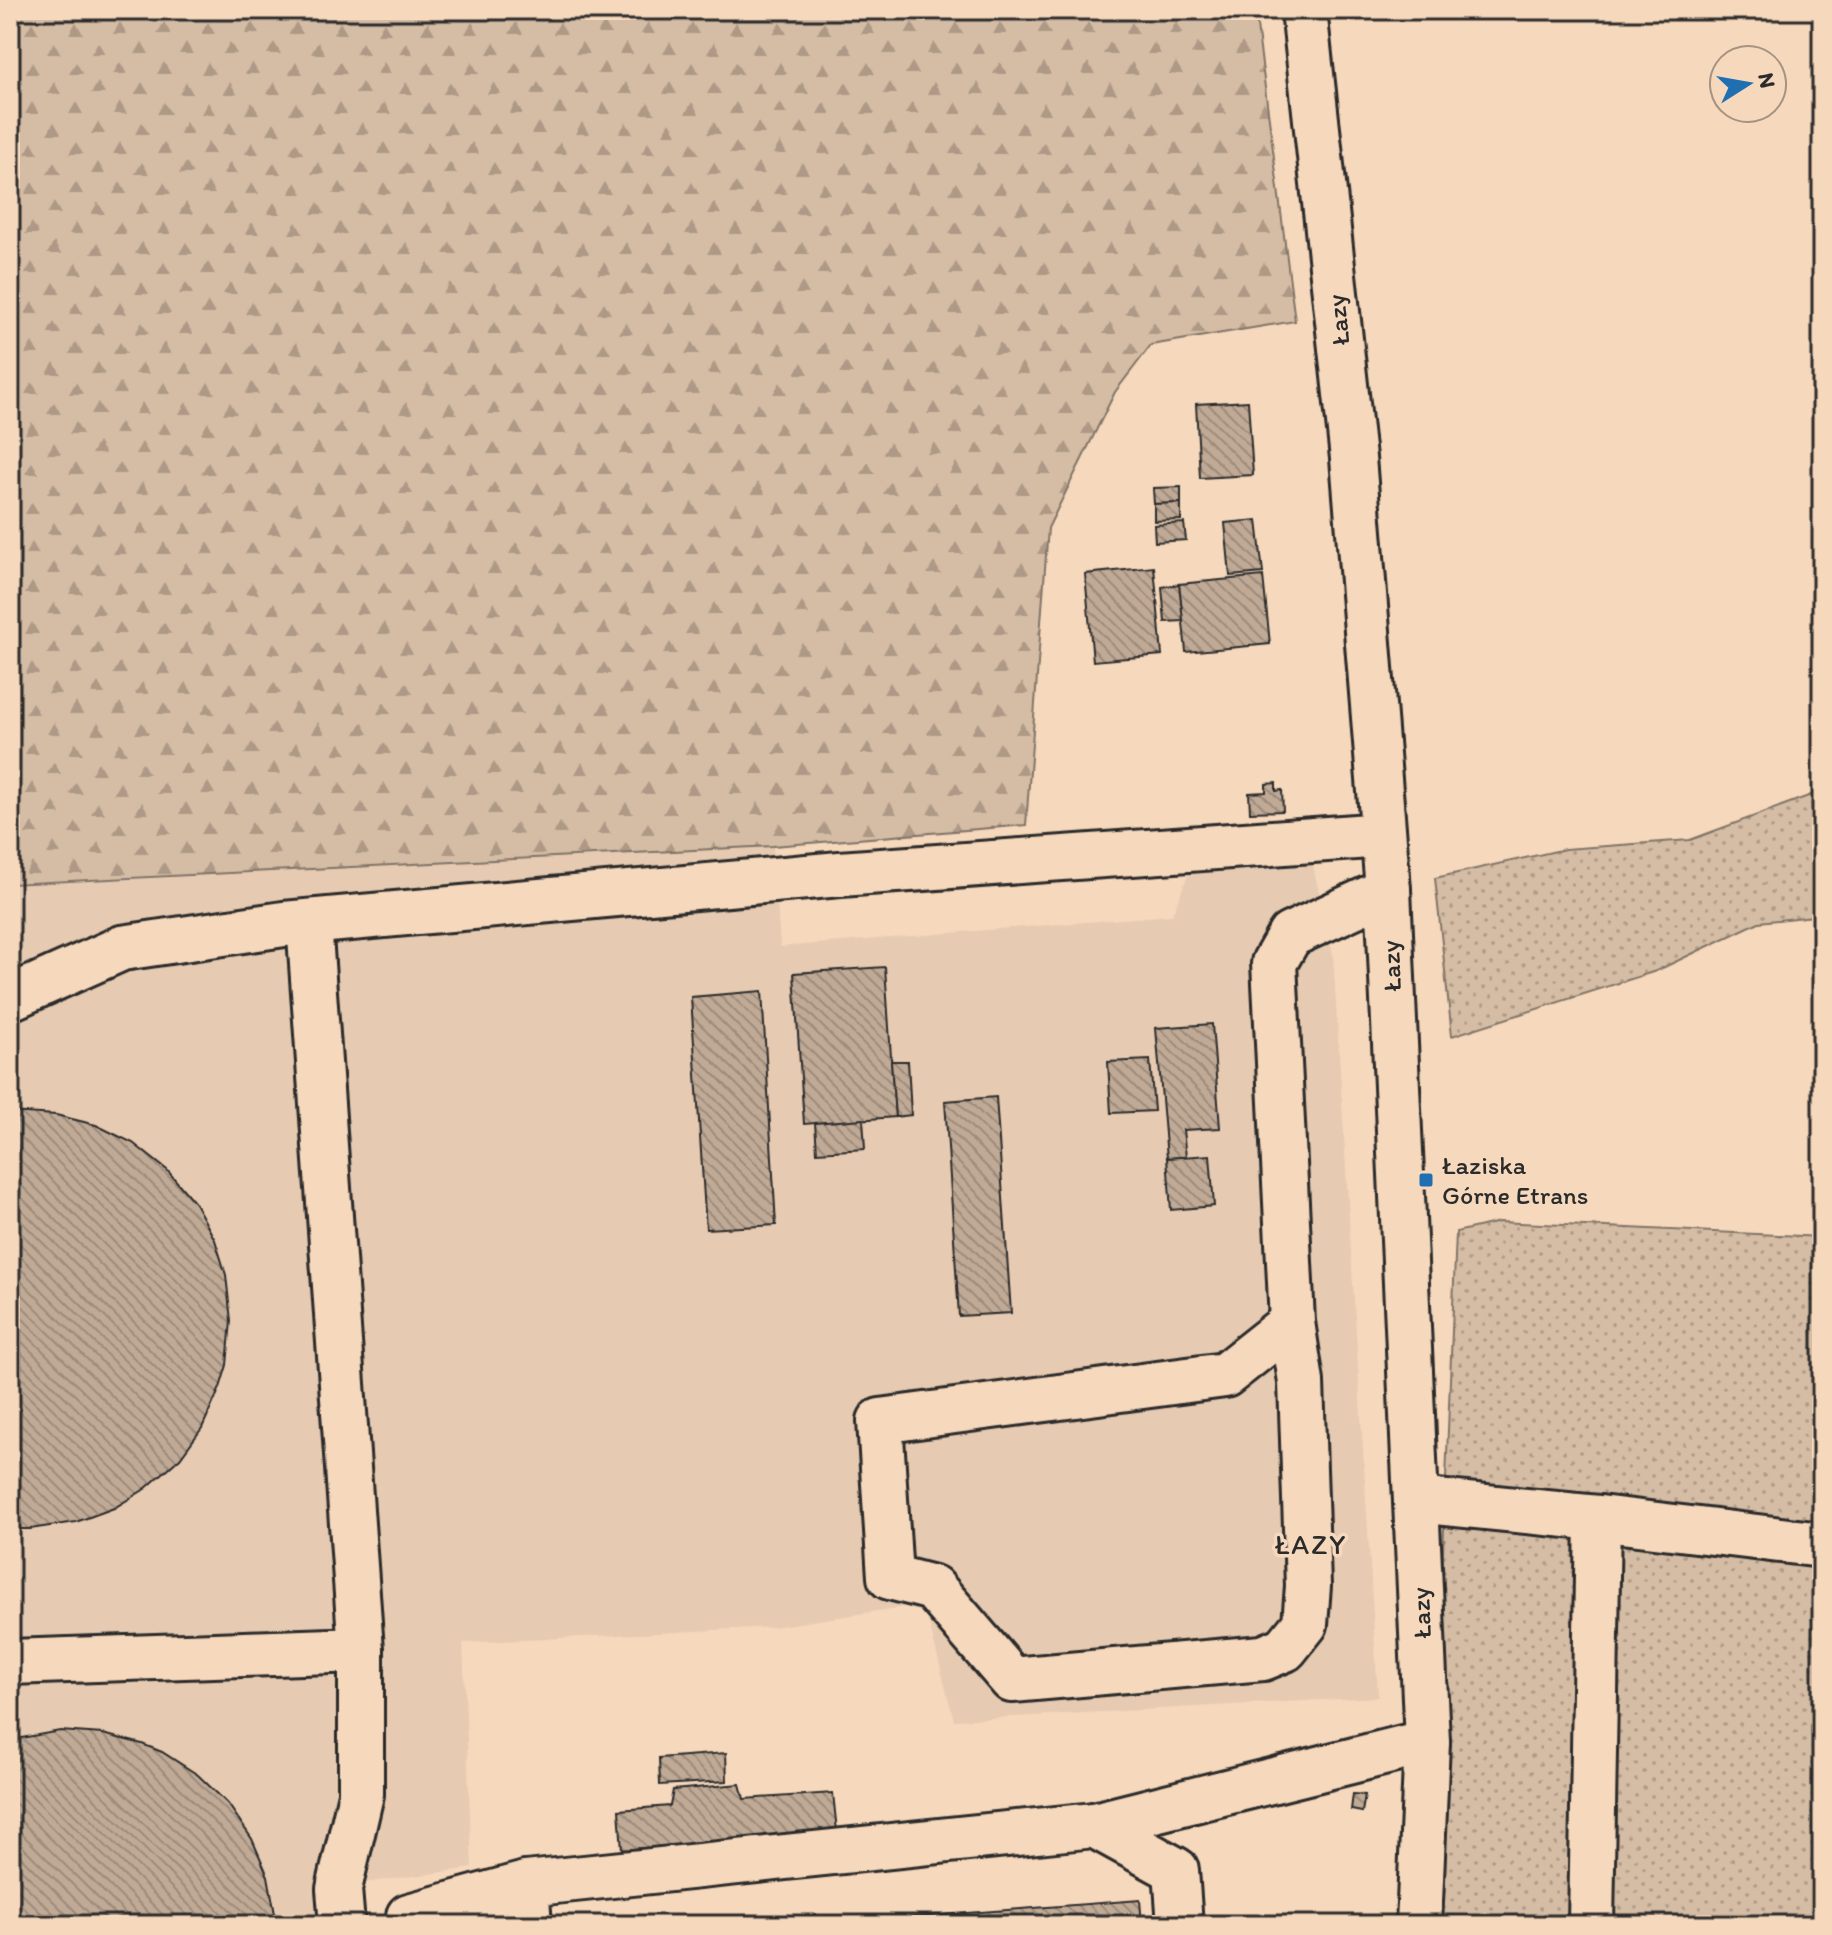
<svg xmlns="http://www.w3.org/2000/svg" width="1832" height="1935" viewBox="0 0 1832 1935" font-family="Itim,sans-serif">
	<style>
		.built { fill: #e6cab1 }
		.grass { fill: url(#grass-dots); stroke: #807468; stroke-width: 2 }
		.forest { fill: url(#forest-firs); stroke: #807468; stroke-width: 2 }
		.building { fill: url(#building-back-hatch); stroke: #2b2b2b; stroke-width: 2 }
		.lines { fill: none; stroke-linecap: round; stroke-linejoin: round }
		.minor-casing { stroke: #2b2b2b; stroke-width: 50 }
		.minor { stroke: #f6d8bc; stroke-width: 44 }
		.poi-dot { fill: #1f6fb2; stroke: #f6d8bc; stroke-width: 3 }
		.labels { text-anchor: middle; stroke-width: 7; stroke-linejoin: round; paint-order: stroke }
		.street-label { font-size: 26px; fill: #2b2b2b; stroke: #f6d8bc }
		.poi-label { font-size: 26px; fill: #2b2b2b; stroke: #f6d8bc; text-anchor: start }
		.neighbourhood-label { font-size: 28px; letter-spacing: 2px; fill: #2b2b2b; stroke: #f6d8bc }
	</style>
	<defs>
		<pattern id="grass-dots" width="8" height="8" patternUnits="userSpaceOnUse" patternTransform="scale(2)"><rect width="8" height="8" fill="#d5bca4"/><path d="M2 2h.1M6 6h.1" fill="none" stroke="#ad9986" stroke-width="1.8" stroke-linecap="round"/></pattern>
		<pattern id="forest-firs" width="22" height="20" patternUnits="userSpaceOnUse" patternTransform="scale(2)"><rect width="22" height="20" fill="#d5bca4"/><path d="M5 1l3.5 6h-7zM16 11l3.5 6h-7z" fill="#ad9986"/></pattern>
		<pattern id="building-back-hatch" width="6" height="6" patternUnits="userSpaceOnUse" patternTransform="scale(2)"><rect width="6" height="6" fill="#c0aa96"/><path d="M-1 5l2 2M0 0l6 6M5-1l2 2" fill="none" stroke="#9c8b7b"/></pattern>
	</defs>
	<rect width="100%" height="100%" fill="#f6d8bc"/>
	<filter id="ink" filterUnits="userSpaceOnUse"><feTurbulence type="fractalNoise" baseFrequency=".0125" numOctaves="2"/><feDisplacementMap in="SourceGraphic" scale="16" xChannelSelector="R" yChannelSelector="G"/><feConvolveMatrix kernelMatrix="1 2 1 2 8 2 1 2 1" color-interpolation-filters="sRGB"/></filter>
	<g filter="url(#ink)">
		<!-- built -->
		<path class="built" d="M 773,846 L 780,947 L 1172,915 L 1193,863 L 1310,853 L 1333,955 L 1378,1697 L 954,1720 L 924,1604 L 772,1627 L 463,1643 L 472,1868 L 363,1883 L 365,1925 L 10,1925 L 10,884 Z"/>
		<!-- grass -->
		<g class="grass">
			<path d="M 1822,791 L 1822,915 L 1759,922 L 1656,971 L 1452,1036 L 1435,878 L 1565,849 L 1690,840 Z"/>
			<path d="M 1499,1222 L 1822,1237 L 1822,1925 L 1428,1925 L 1456,1232 Z"/>
		</g>
		<!-- forest -->
		<path class="forest" d="M 10,10 L 1255,10 L 1295,321 L 1151,345 L 1115,392 L 1048,528 L 1026,825 L 773,846 L 10,884 Z"/>
		<!-- building -->
		<g class="building">
			<path d="M 1248,401 L 1253,475 L 1200,478 L 1196,404 Z"/>
			<path d="M 1181,487 L 1181,503 L 1154,504 L 1153,488 Z"/>
			<path d="M 1181,503 L 1181,520 L 1154,521 L 1154,504 Z"/>
			<path d="M 1257,520 L 1263,573 L 1230,576 L 1225,523 Z"/>
			<path d="M 1184,523 L 1186,540 L 1155,542 L 1154,525 Z"/>
			<path d="M 1154,567 L 1162,655 L 1093,661 L 1085,574 Z"/>
			<path d="M 1263,576 L 1270,644 L 1186,652 L 1179,584 Z"/>
			<path d="M 1179,584 L 1183,621 L 1165,622 L 1162,587 Z"/>
			<path d="M 1276,783 L 1276,791 L 1282,790 L 1283,811 L 1250,812 L 1249,793 L 1266,792 L 1266,784 Z"/>
			<path d="M 885,967 L 895,1117 L 804,1124 L 794,973 Z"/>
			<path d="M 762,991 L 776,1225 L 706,1229 L 691,997 Z"/>
			<path d="M 1212,1024 L 1220,1128 L 1183,1130 L 1186,1157 L 1167,1158 L 1156,1028 Z"/>
			<path d="M 1150,1060 L 1154,1111 L 1111,1113 L 1108,1062 Z"/>
			<path d="M 891,1061 L 908,1061 L 911,1115 L 895,1117 Z"/>
			<path d="M 996,1097 L 1011,1313 L 959,1316 L 945,1101 Z"/>
			<path d="M 10,1112 L 56,1115 L 96,1125 L 133,1143 L 167,1170 L 195,1203 L 215,1240 L 226,1275 L 231,1321 L 227,1365 L 220,1388 L 202,1428 L 180,1458 L 145,1489 L 114,1508 L 76,1522 L 30,1529 L 10,1529 Z"/>
			<path d="M 863,1119 L 865,1149 L 817,1152 L 815,1123 Z"/>
			<path d="M 1210,1155 L 1214,1206 L 1171,1210 L 1167,1158 Z"/>
			<path d="M 60,1731 L 103,1734 L 142,1744 L 162,1752 L 198,1775 L 228,1804 L 252,1839 L 268,1876 L 277,1925 L 10,1925 L 10,1740 Z"/>
			<path d="M 726,1753 L 727,1781 L 660,1785 L 659,1758 Z"/>
			<path d="M 740,1784 L 744,1799 L 833,1793 L 837,1831 L 622,1850 L 619,1810 L 670,1806 L 673,1790 Z"/>
			<path d="M 1353,1794 L 1365,1795 L 1362,1812 L 1351,1810 Z"/>
			<path d="M 1140,1900 L 1142,1925 L 809,1925 Z"/>
		</g>
		<g class="lines">
			<!-- minor casing -->
			<g class="minor-casing">
				<g id="minor">
					<path d="M 1304,10 L 1353,458 L 1388,890 L 1427,1742 L 1419,1925"/>
					<path d="M 309,922 L 361,1650 L 361,1794 L 339,1889 L 342,1925"/>
					<path d="M 10,998 L 122,948 L 284,924 L 840,874 L 1383,835"/>
					<path d="M 1292,1322 L 1225,1375 L 880,1421 L 890,1577 L 933,1588 L 1012,1680 L 1263,1658 L 1285,1649 L 1305,1624 L 1308,1586 L 1301,1382 L 1292,1322 L 1274,963 L 1290,935 L 1388,890"/>
					<path d="M 1416,1500 L 1598,1518 L 1822,1545"/>
					<path d="M 10,1662 L 361,1650"/>
					<path d="M 1094,1825 L 1176,1870 L 1180,1925"/>
					<path d="M 409,1925 L 409,1916 L 526,1884"/>
					<path d="M 529,1925 L 526,1884 L 1094,1825 L 1427,1742"/>
					<path d="M 1591,1925 L 1598,1518"/>
				</g>
			</g>
			<!-- minor -->
			<use href="#minor" class="minor"/>
		</g>
	</g>
	<!-- markers -->
	<rect class="poi-dot" x="1418" y="1172" width="16" height="16" rx="4"/>
	<g class="labels">
		<!-- street labels -->
		<g class="street-label">
			<text transform="translate(1338 320) rotate(-96)" y="9">Łazy</text>
			<text transform="translate(1391 966) rotate(-93)" y="9">Łazy</text>
			<text transform="translate(1421 1613) rotate(-93)" y="9">Łazy</text>
		</g>
		<!-- poi labels -->
		<g class="poi-label">
			<text x="1442" y="1174">Łaziska<tspan x="1442" dy="30">Górne Etrans</tspan></text>
		</g>
		<!-- neighbourhood labels -->
		<g class="neighbourhood-label">
			<text x="1311" y="1554">ŁAZY</text>
		</g>
	</g>
	<!-- margin -->
	<rect width="1832" height="1935" fill="none" stroke="#f6d8bc" stroke-width="40"/>
	<rect x="20" y="20" width="1792" height="1895" fill="none" stroke="#2b2b2b" stroke-width="3" filter="url(#ink)"/>
	<!-- north arrow -->
	<g transform="translate(1748 84) rotate(79)"><circle r="38" fill="#f6d8bc" stroke="#a59382" stroke-width="2"/>
	<path d="M0-6L14 30L0 20L-14 30Z" fill="#1f6fb2"/>
	<text y="-12" font-size="22" font-weight="bold" text-anchor="middle" fill="#2b2b2b">N</text>
	</g>
</svg>
